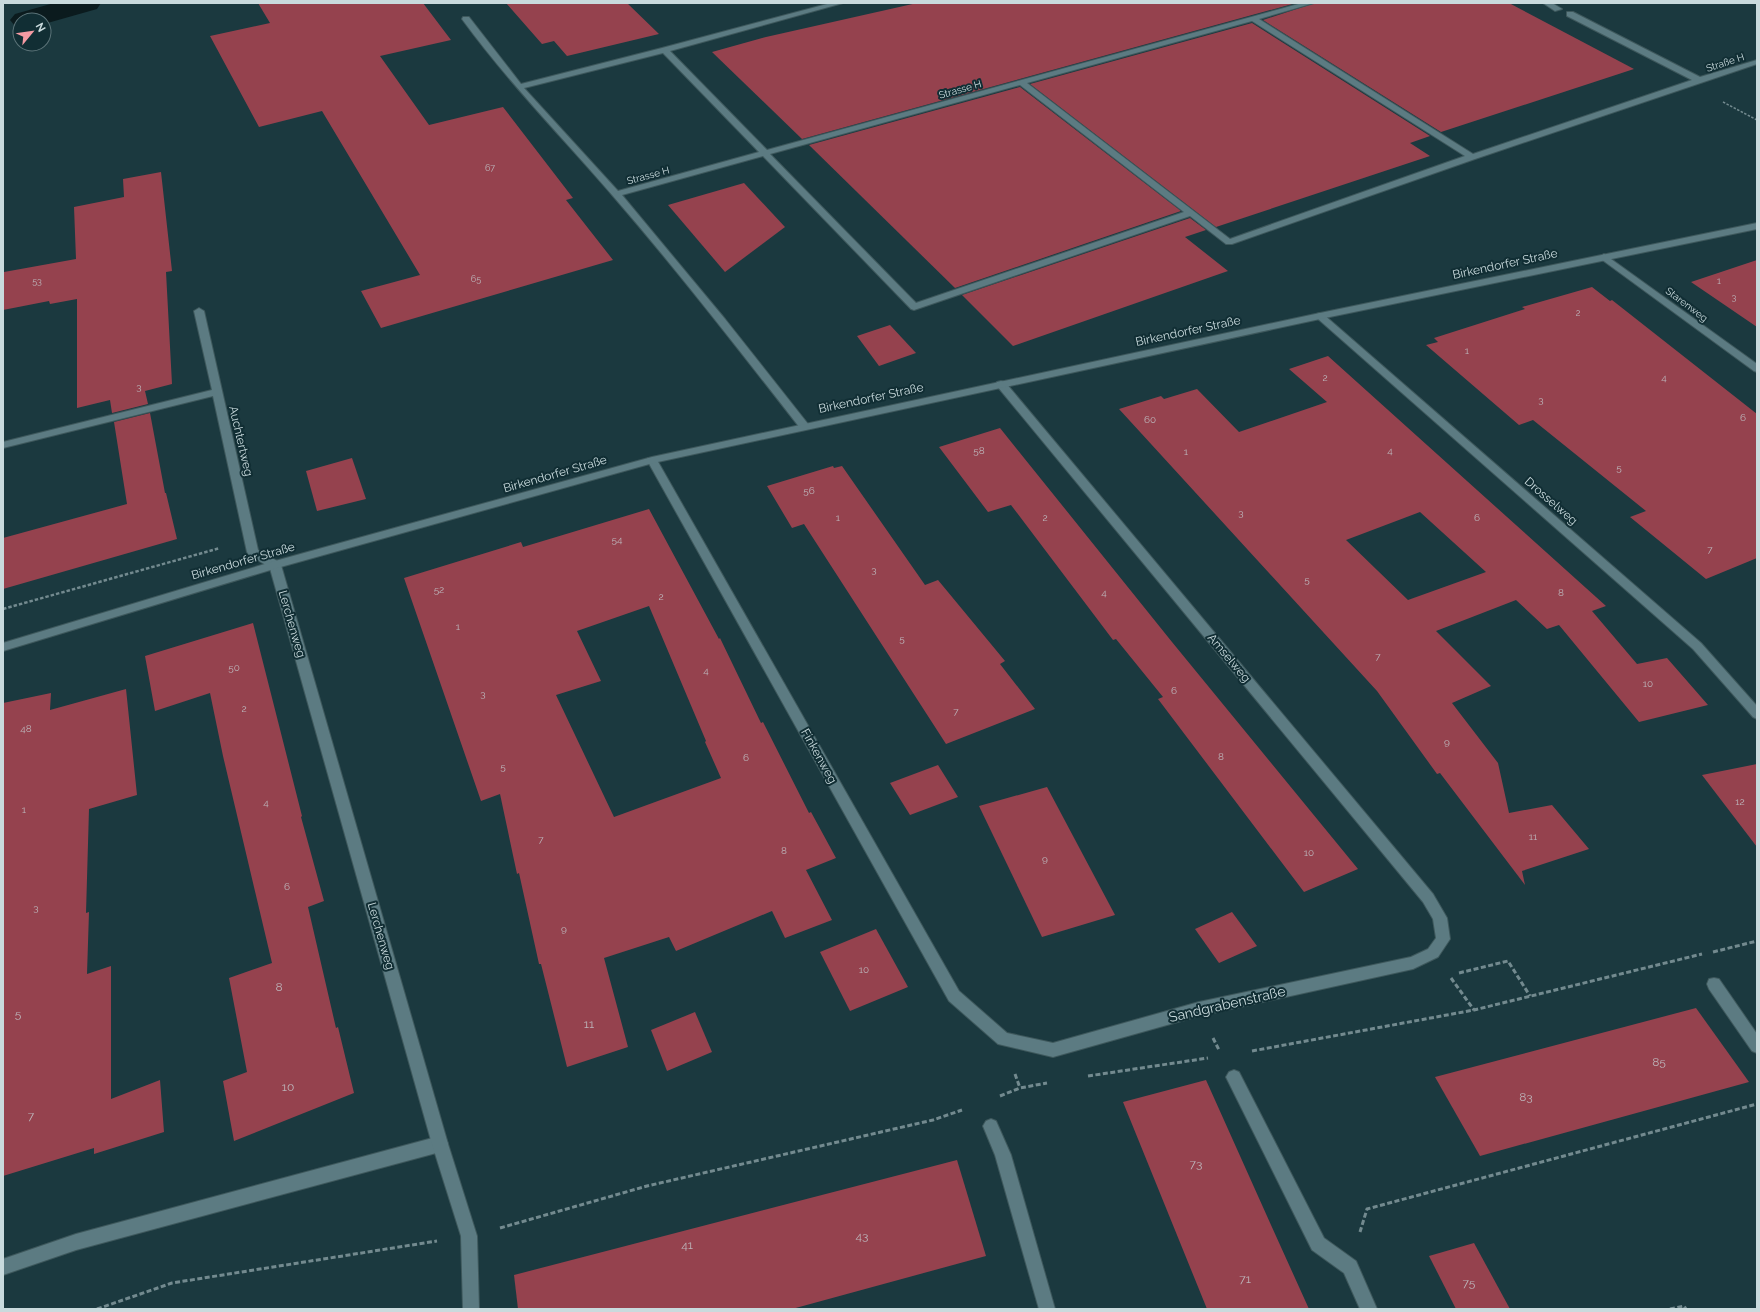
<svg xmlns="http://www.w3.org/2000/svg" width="1760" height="1312" viewBox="0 0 1760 1312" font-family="Raleway,sans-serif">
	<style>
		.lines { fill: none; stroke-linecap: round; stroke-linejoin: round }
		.canal { fill: #0b1b1e; fill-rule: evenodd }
		.building { fill: #95424e; fill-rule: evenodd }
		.service-casing { stroke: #3e585c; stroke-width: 2 }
		.minor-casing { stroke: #3e585c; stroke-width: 2 }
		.tertiary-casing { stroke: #3e585c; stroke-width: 2 }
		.path-far2 { stroke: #738a8f; stroke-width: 1.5; stroke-dasharray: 2.5 1.5; stroke-linecap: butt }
		.path-far1 { stroke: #738a8f; stroke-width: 2.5; stroke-dasharray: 3.5 2; stroke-linecap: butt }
		.path { stroke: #738a8f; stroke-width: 3; stroke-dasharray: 5 2.5; stroke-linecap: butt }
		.service { fill: #5c7b82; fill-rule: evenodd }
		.minor { fill: #5c7b82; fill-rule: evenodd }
		.tertiary { fill: #5c7b82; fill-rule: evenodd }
		.labels { text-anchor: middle; stroke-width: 4; stroke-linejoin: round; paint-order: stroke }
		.far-number-label { font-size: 9px; fill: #bcb4b9 }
		.far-street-label { font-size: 10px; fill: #c9dadd; stroke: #112e34 }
		.number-label { font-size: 10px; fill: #bcb4b9 }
		.street-label { font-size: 12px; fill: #c9dadd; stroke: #112e34 }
		.near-number-label { font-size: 12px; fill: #bcb4b9 }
		.near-street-label { font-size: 14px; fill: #c9dadd; stroke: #112e34 }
	</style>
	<rect width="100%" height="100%" fill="#1b393f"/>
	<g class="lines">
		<!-- canal -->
		<path class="canal" d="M 54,3 L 101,3 L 97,9 L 44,24 L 44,20 L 20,20 L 20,28 L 15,26 L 10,20 L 15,14 Z"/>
	</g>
	<!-- building -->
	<g class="building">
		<path d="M 258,3 L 423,3 L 451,40 L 380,56 L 429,125 L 503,107 L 573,198 L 566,200 L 613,260 L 381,328 L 361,291 L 420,275 L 322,111 L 259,127 L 210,36 L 270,23 Z"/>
		<path d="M 506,3 L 627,3 L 659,34 L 567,56 L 554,41 L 542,44 Z"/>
		<path d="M 917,3 L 1296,3 L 802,139 L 712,52 L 766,37 Z"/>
		<path d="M 1315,3 L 1509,3 L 1634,69 L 1441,132 L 1263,20 Z"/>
		<path d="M 1252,23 L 1430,136 L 1410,143 L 1430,156 L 1216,227 L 1030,84 Z"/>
		<path d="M 1020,87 L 1181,211 L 955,288 L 809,145 Z"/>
		<path d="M 161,172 L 172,271 L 166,272 L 172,384 L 145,391 L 148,404 L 112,413 L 110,400 L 77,408 L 77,299 L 50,304 L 49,301 L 3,310 L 4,272 L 76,259 L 74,207 L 124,197 L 123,179 Z"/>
		<path d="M 744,183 L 785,227 L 725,272 L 668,205 Z"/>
		<path d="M 1190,218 L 1206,230 L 1185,237 L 1228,271 L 1013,346 L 962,295 Z"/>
		<path d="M 1757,260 L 1757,327 L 1691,282 Z"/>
		<path d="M 1592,287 L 1610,301 L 1612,300 L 1757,414 L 1757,558 L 1706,579 L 1630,517 L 1646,511 L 1533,420 L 1519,425 L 1426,345 L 1438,342 L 1434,338 L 1525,309 L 1522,307 Z"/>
		<path d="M 890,325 L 916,353 L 879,366 L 857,336 Z"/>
		<path d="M 1328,356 L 1606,606 L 1592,611 L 1637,664 L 1667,658 L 1708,705 L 1639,722 L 1559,625 L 1547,629 L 1516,600 L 1436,631 L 1491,686 L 1452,703 L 1498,763 L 1509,813 L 1552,805 L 1589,849 L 1522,871 L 1525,885 L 1440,773 L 1437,774 L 1377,691 L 1119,409 L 1161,396 L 1164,399 L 1197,389 L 1239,432 L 1327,402 L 1289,369 ZM 1420,512 L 1486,572 L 1408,600 L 1346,540 Z"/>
		<path d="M 150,413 L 165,493 L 166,493 L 177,539 L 3,589 L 3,538 L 127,504 L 114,422 Z"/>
		<path d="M 1000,428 L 1172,642 L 1358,869 L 1304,892 L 1158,699 L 1163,697 L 1116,639 L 1113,640 L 1011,505 L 988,512 L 939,447 Z"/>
		<path d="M 352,458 L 366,499 L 317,511 L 306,471 Z"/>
		<path d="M 833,466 L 834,468 L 842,466 L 925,585 L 938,580 L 1005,661 L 1000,664 L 1035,709 L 946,744 L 804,524 L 792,528 L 767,486 Z"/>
		<path d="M 649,509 L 719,639 L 720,638 L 761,723 L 763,722 L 809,813 L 811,812 L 836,858 L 806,870 L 832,920 L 785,938 L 772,911 L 676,951 L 669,937 L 604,958 L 628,1047 L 567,1067 L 541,964 L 539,964 L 519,873 L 517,874 L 500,794 L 481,801 L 404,578 L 521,542 L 523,547 ZM 649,606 L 706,741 L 705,742 L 721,778 L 614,817 L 556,695 L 601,681 L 577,631 Z"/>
		<path d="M 253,623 L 302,816 L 301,817 L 324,901 L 308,907 L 336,1028 L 338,1027 L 354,1093 L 234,1141 L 223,1081 L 247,1072 L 229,978 L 272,963 L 223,756 L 210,693 L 155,711 L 145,656 Z"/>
		<path d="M 126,689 L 137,795 L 89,809 L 86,913 L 89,912 L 87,974 L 111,966 L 111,1099 L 160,1080 L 164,1132 L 94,1154 L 94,1148 L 3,1176 L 3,703 L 51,693 L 50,710 Z"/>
		<path d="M 1757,764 L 1757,847 L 1702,775 Z"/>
		<path d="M 938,765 L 958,797 L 910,815 L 890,783 Z"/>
		<path d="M 1047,787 L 1115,915 L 1042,937 L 979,806 Z"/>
		<path d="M 1232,912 L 1257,946 L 1219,963 L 1195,929 Z"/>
		<path d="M 876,929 L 908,987 L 850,1011 L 820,952 Z"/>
		<path d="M 1696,1008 L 1749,1082 L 1480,1156 L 1435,1077 Z"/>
		<path d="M 695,1012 L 712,1052 L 667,1071 L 651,1030 Z"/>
		<path d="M 1206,1080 L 1271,1225 L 1309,1309 L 1207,1309 L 1123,1102 Z"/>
		<path d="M 957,1160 L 986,1256 L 792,1309 L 518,1309 L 514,1275 Z"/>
		<path d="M 1474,1243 L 1510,1309 L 1456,1309 L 1429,1256 Z"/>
	</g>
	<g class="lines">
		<!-- service casing -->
		<g class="service-casing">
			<g id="service">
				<path d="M 831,3 L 843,3 L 670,51 L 767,150 L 1302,3 L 1314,3 L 1259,19 L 1473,154 L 1692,80 L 1567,16 L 1567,12 L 1573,12 L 1700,77 L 1757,60 L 1757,64 L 1475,159 L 1232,244 L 1226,244 L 1190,216 L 914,310 L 911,309 L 763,156 L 622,195 L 725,319 L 808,424 L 809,426 L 804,429 L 800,428 C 739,350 678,271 613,196 C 562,137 508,82 462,19 L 463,17 L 469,17 L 521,84 L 662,48 ZM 1252,21 L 1465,156 L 1230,239 L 1027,83 ZM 663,53 L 759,152 L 618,191 L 524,88 ZM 1020,85 L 1184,212 L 916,303 L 770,154 Z"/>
				<path d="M 1543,3 L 1552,3 L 1562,9 L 1555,11 Z"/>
				<path d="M 199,308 L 204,311 L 258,550 L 279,562 L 281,565 L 279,568 L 271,568 L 249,555 L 247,552 L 213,396 L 3,448 L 3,442 L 212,390 L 194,311 Z"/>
				<path d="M 1714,978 L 1719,979 L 1757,1034 L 1757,1053 L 1752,1051 L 1709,989 L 1707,984 L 1709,979 Z"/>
				<path d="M 1234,1070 L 1239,1072 L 1324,1238 L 1356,1261 L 1377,1309 L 1360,1309 L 1344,1273 L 1312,1250 L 1226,1077 L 1229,1072 Z"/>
				<path d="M 991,1119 L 996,1121 L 1011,1155 L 1055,1309 L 1039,1309 L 995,1155 L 983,1126 L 986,1121 Z"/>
				<path d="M 440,1136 L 446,1139 L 448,1144 L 446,1149 L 440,1152 L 76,1250 L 3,1275 L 3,1259 L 76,1234 Z"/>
			</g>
		</g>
		<!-- minor casing -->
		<g class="minor-casing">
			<g id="minor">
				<path d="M 1604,254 L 1757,364 L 1757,372 L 1754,371 L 1601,259 L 1599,257 Z"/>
				<path d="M 1320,313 L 1323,314 L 1701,643 L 1757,706 L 1757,719 L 1753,717 L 1693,649 L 1317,318 L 1315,316 L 1317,314 Z"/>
				<path d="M 1001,381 L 1005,382 L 1433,894 L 1447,918 L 1450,939 L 1438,957 L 1413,969 L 1199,1016 L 1053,1057 L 998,1044 L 949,1001 L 647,460 L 648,458 L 656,458 L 657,460 L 959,991 L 1007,1033 L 1053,1043 L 1199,1002 L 1411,957 L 1428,949 L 1436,938 L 1433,919 L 1423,902 L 997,386 L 996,384 L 997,382 Z"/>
				<path d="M 275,561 L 279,562 L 281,565 L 448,1144 L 477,1236 L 479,1309 L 463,1309 L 461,1236 L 432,1144 L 269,565 L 271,562 Z"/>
			</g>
		</g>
		<!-- tertiary casing -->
		<g class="tertiary-casing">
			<path id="tertiary" d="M 1757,223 L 1757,229 L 1320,319 L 653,463 L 277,568 L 3,651 L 3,643 L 275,561 L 652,457 L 1320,313 Z"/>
		</g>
		<!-- path-far2 -->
		<path class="path-far2" d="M 1723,102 L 1757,120"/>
		<!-- path-far1 -->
		<path class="path-far1" d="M 3,609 L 220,548"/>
		<!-- path -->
		<g class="path">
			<path d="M 1713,952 L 1757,941"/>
			<path d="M 1459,973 L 1508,961 L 1530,996"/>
			<path d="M 1451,978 L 1474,1010"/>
			<path d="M 1213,1038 L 1219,1050"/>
			<path d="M 1252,1051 L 1474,1010 L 1702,954"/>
			<path d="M 1015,1074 L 1020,1088"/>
			<path d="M 1088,1076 L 1208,1058"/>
			<path d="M 1000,1096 L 1020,1088 L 1047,1083"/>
			<path d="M 500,1228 L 647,1186 L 933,1120 L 962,1110"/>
			<path d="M 1360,1232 L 1367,1209 L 1757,1104"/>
			<path d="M 97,1309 L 172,1283 L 437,1241"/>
			<path d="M 1670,1309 L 1684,1306 L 1686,1309"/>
		</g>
		<!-- service -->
		<use href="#service" class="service"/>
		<!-- minor -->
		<use href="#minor" class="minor"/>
		<!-- tertiary -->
		<use href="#tertiary" class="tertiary"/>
	</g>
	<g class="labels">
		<!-- far-number labels -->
		<g class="far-number-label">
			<text x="490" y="171">67</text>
			<text x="476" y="282">65</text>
			<text x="37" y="284">53</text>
			<text x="1719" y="284">1</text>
			<text x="1734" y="300">3</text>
			<text x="1578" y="316">2</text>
		</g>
		<!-- far-street labels -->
		<g class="far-street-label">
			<text transform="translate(1725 62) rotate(-18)" y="4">Straße H</text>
			<text transform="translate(960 89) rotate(-16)" y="4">Strasse H</text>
			<text transform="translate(648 175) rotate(-15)" y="4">Strasse H</text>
			<text transform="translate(1687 304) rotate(37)" y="4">Starenweg</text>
		</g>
		<!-- number labels -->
		<g class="number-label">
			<text x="1467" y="354">1</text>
			<text x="1325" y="381">2</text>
			<text x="1664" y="381">4</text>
			<text x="139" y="390">3</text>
			<text x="1541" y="403">3</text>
			<text x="1743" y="421">6</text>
			<text x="1150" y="423">60</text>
			<text x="979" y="454">58</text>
			<text x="1390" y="454">4</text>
			<text x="1186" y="455">1</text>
			<text x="1619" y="471">5</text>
			<text x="809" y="494">56</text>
			<text x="1241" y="516">3</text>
			<text x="838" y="521">1</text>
			<text x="1045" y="521">2</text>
			<text x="1477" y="521">6</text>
			<text x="617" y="543">54</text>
			<text x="1710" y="553">7</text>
			<text x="874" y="573">3</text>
			<text x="1307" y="583">5</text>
			<text x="439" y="593">52</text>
			<text x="1104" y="596">4</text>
			<text x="1561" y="596">8</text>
			<text x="661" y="600">2</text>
			<text x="458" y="630">1</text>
			<text x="902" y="642">5</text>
			<text x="1378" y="660">7</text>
			<text x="234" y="671">50</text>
			<text x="706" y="674">4</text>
			<text x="1648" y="687">10</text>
			<text x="1174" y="694">6</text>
			<text x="483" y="697">3</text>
			<text x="244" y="712">2</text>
			<text x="956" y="715">7</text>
			<text x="26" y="732">48</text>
			<text x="1447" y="745">9</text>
			<text x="1221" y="760">8</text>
			<text x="746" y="761">6</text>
			<text x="503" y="770">5</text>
			<text x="1740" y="805">12</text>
			<text x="266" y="806">4</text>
			<text x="24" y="813">1</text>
			<text x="1533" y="840">11</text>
			<text x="541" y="843">7</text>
			<text x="784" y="854">8</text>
			<text x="1309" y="856">10</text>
			<text x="1045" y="862">9</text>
			<text x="287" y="890">6</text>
			<text x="36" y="911">3</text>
			<text x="564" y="932">9</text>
			<text x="864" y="973">10</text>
		</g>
		<!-- street labels -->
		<g class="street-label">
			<text transform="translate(1505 264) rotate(-12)" y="4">Birkendorfer Straße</text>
			<text transform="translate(1188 331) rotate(-12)" y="4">Birkendorfer Straße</text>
			<text transform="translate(871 398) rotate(-12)" y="4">Birkendorfer Straße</text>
			<text transform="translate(241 441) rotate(77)" y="4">Auchtertweg</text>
			<text transform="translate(555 474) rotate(-16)" y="4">Birkendorfer Straße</text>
			<text transform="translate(1551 501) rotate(41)" y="4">Drosselweg</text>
			<text transform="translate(243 561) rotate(-16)" y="4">Birkendorfer Straße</text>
			<text transform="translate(292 624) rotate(74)" y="4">Lerchenweg</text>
			<text transform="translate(1229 658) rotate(50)" y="4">Amselweg</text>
			<text transform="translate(819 756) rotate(61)" y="4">Finkenweg</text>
			<text transform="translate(381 936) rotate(74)" y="4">Lerchenweg</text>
		</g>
		<!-- near-number labels -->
		<g class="near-number-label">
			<text x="279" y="991">8</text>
			<text x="18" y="1018">5</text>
			<text x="589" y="1028">11</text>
			<text x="1659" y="1066">85</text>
			<text x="288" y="1091">10</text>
			<text x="1526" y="1101">83</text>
			<text x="31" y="1120">7</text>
			<text x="1196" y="1168">73</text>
			<text x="862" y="1240">43</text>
			<text x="687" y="1249">41</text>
			<text x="1245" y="1283">71</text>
			<text x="1469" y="1287">75</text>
		</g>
		<!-- near-street labels -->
		<g class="near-street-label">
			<text transform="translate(1227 1004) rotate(-13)" y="5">Sandgrabenstraße</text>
		</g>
	</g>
	<!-- border -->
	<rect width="1760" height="1312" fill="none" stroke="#c9dadd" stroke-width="8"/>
	<!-- north arrow -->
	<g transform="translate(32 32) rotate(61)"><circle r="19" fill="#112e34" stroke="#5b7378"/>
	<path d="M0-3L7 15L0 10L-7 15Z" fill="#f49aa3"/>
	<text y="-6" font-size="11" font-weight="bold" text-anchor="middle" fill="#c9dadd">N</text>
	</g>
</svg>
